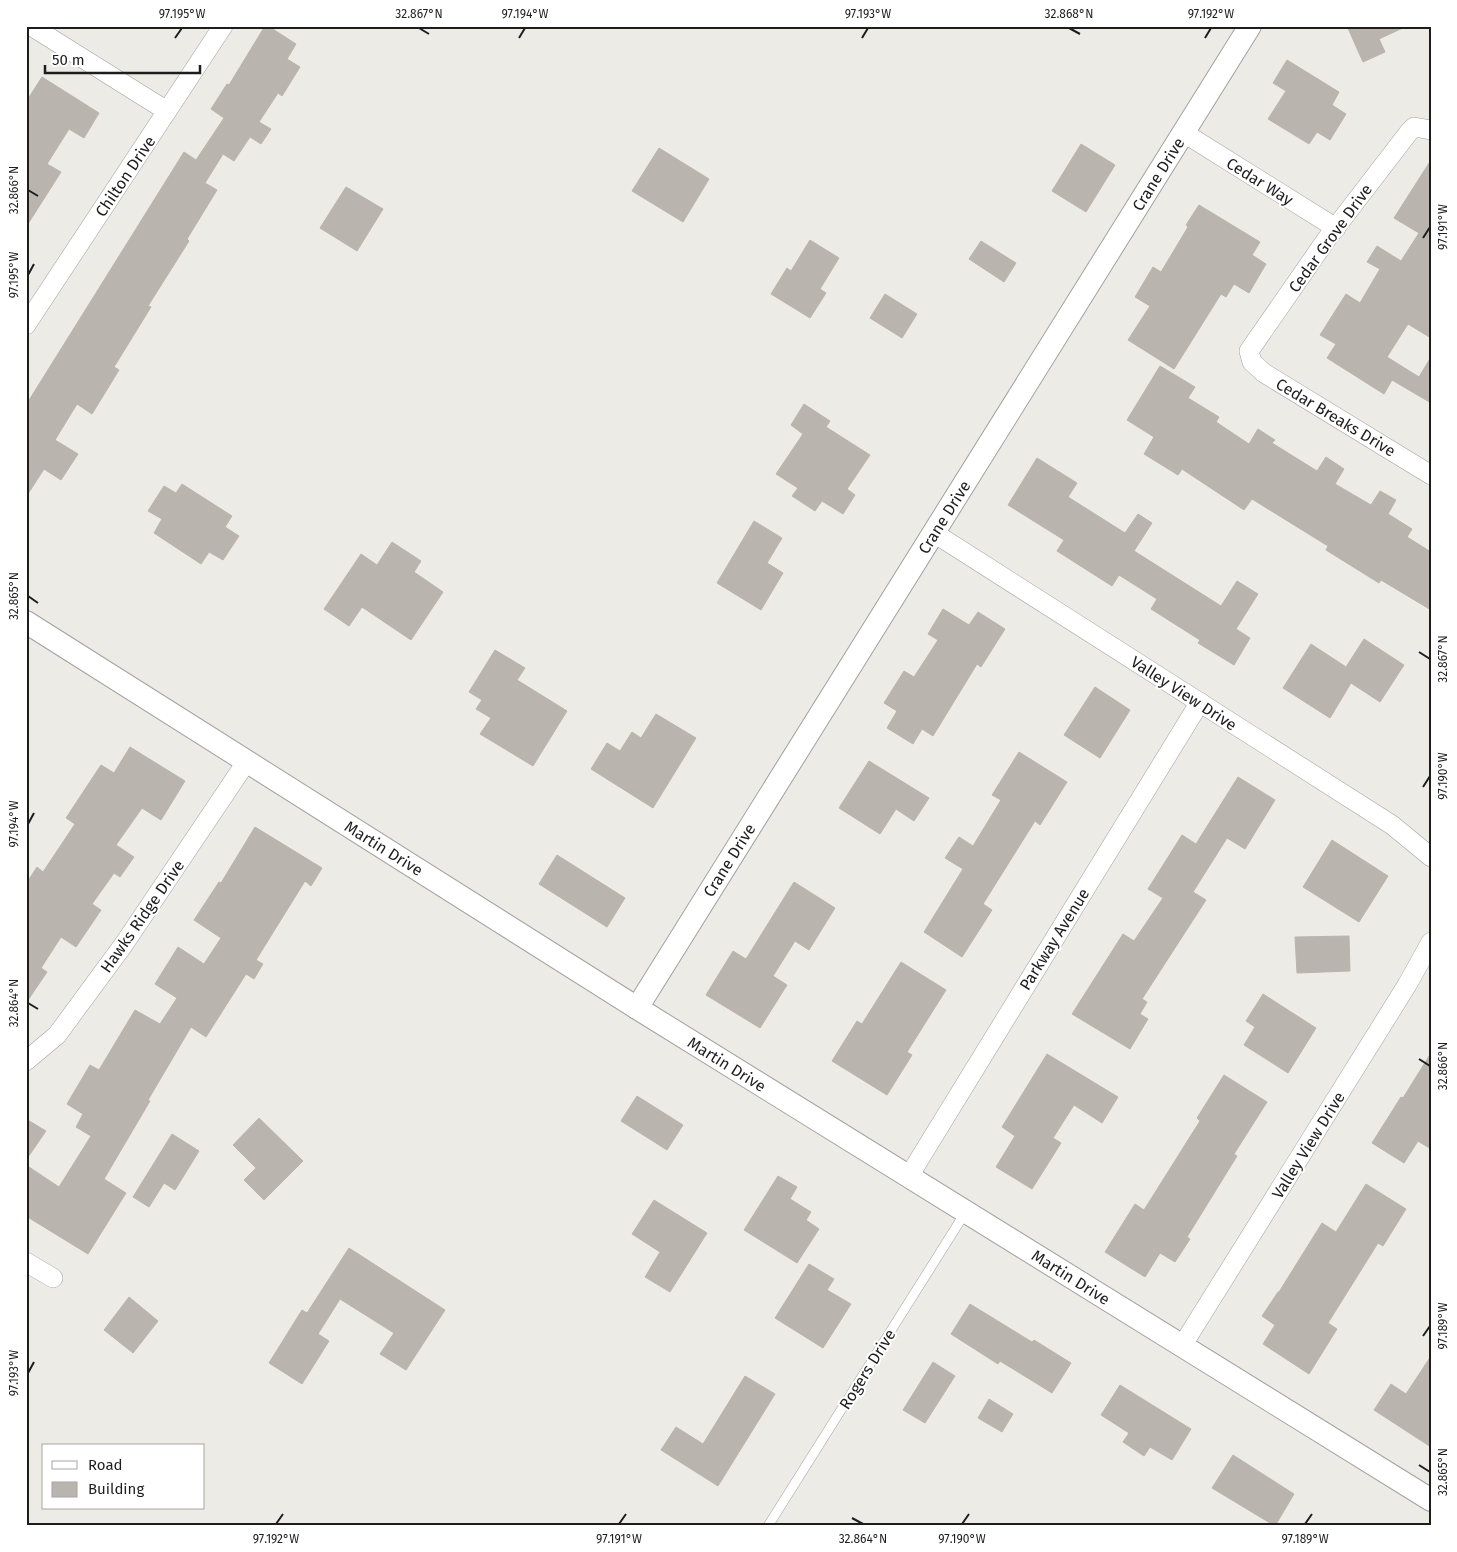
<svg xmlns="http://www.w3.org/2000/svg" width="1457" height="1552" viewBox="0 0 1457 1552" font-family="'Fira Sans',sans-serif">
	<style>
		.building { fill: #bab4ae; stroke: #bdb4a9 }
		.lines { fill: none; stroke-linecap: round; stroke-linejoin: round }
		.service-casing { stroke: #a1a1a1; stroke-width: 10 }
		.minor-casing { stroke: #a1a1a1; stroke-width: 20 }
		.tertiary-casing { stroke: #a1a1a1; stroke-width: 24 }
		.service { stroke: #fff; stroke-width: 9 }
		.minor { stroke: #fff; stroke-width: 19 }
		.tertiary { stroke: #fff; stroke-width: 22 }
		.ticks { fill: none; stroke: #1d1d1d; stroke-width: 2 }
		.labels { text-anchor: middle; stroke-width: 4; stroke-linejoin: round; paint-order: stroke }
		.street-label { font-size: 16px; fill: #1d1d1d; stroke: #fff }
		.neatline { fill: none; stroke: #1d1d1d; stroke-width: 2 }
		.ticks-label { font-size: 12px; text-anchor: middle; fill: #1d1d1d }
	</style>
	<rect width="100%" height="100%" fill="#edebe5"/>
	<!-- building -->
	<g class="building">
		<path d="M 265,26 L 268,26 L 296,44 L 287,59 L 300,67 L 282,96 L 278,93 L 259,122 L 271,129 L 261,144 L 250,137 L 234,161 L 223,154 L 205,183 L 217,190 L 187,239 L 189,241 L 148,306 L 151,307 L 114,367 L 119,370 L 92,414 L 77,404 L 55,440 L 78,454 L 61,480 L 44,469 L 26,497 L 26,405 L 184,152 L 196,160 L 224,118 L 211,109 L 227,84 L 229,85 Z"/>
		<path d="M 1347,26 L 1407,26 L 1379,39 L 1385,52 L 1363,62 Z"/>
		<path d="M 1287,60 L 1339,92 L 1332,105 L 1346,114 L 1330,140 L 1317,132 L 1309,144 L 1268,119 L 1286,91 L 1273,83 Z"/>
		<path d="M 42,77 L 99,113 L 84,138 L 69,129 L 47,164 L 61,172 L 26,227 L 26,102 Z"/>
		<path d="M 1081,144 L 1115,165 L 1086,212 L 1052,191 Z"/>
		<path d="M 659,148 L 709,179 L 683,222 L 632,191 Z"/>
		<path d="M 1431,160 L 1431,338 L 1408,324 L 1387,357 L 1419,377 L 1431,357 L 1431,403 L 1392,380 L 1384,394 L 1327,358 L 1336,344 L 1320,335 L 1346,294 L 1360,303 L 1380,269 L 1367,262 L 1377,246 L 1401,261 L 1419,233 L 1394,218 Z"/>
		<path d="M 346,187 L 383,209 L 357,251 L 320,228 Z"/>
		<path d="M 1199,205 L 1260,242 L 1252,255 L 1266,264 L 1249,293 L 1234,284 L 1226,297 L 1221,294 L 1174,369 L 1128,340 L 1150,306 L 1135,297 L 1153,267 L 1161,272 L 1188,227 L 1186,225 Z"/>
		<path d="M 810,240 L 839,258 L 820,289 L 826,293 L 810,318 L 771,294 L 787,268 L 791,271 Z"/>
		<path d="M 981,241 L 1016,263 L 1004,282 L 969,259 Z"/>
		<path d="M 885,294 L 917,314 L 902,338 L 870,318 Z"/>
		<path d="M 1160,366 L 1195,387 L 1188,398 L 1219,417 L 1216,422 L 1249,444 L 1258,429 L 1275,440 L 1272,443 L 1317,471 L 1326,457 L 1344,469 L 1335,484 L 1371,505 L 1380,491 L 1396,500 L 1388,514 L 1412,529 L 1407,537 L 1431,552 L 1431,610 L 1381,580 L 1379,583 L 1326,550 L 1328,546 L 1252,499 L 1244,510 L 1182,469 L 1178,475 L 1144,454 L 1154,437 L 1127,420 Z"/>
		<path d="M 804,404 L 830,421 L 826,427 L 870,455 L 847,489 L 855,495 L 843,514 L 822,501 L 815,511 L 792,496 L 798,488 L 776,474 L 803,434 L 791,425 Z"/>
		<path d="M 1037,458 L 1077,483 L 1068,497 L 1125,533 L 1138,514 L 1152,523 L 1134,551 L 1221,606 L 1237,581 L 1258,594 L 1236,629 L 1250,638 L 1234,665 L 1198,643 L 1200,640 L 1151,609 L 1157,599 L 1119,575 L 1112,586 L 1057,551 L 1064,540 L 1008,505 Z"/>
		<path d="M 182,484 L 232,516 L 225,527 L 239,536 L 223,560 L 209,552 L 201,564 L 154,533 L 162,519 L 148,511 L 164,486 L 176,493 Z"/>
		<path d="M 754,521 L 782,538 L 767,563 L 783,573 L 761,610 L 717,583 Z"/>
		<path d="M 392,542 L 421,561 L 414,572 L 443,592 L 411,640 L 362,607 L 349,626 L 324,609 L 361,554 L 377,565 Z"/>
		<path d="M 943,609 L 969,625 L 978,612 L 1005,629 L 981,667 L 977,664 L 933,736 L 922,729 L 913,744 L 887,728 L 897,711 L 884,703 L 904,671 L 914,677 L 938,640 L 928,634 Z"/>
		<path d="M 1364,639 L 1404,665 L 1380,702 L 1351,683 L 1330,718 L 1283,688 L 1311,644 L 1346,667 Z"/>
		<path d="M 495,650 L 525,668 L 517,680 L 567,711 L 533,766 L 480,734 L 491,718 L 476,709 L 482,700 L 469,692 Z"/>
		<path d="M 1095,687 L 1130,710 L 1100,758 L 1064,735 Z"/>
		<path d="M 656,714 L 696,738 L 653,808 L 591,769 L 607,743 L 620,751 L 632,732 L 641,738 Z"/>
		<path d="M 130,747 L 185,781 L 161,820 L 142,808 L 116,845 L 134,857 L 120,877 L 114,873 L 92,904 L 101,910 L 76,947 L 61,937 L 41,968 L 47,972 L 26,1003 L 26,884 L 37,867 L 43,872 L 75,824 L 66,818 L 101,765 L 114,773 Z"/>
		<path d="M 1019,752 L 1067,782 L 1040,825 L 1035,821 L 983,904 L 992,910 L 962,957 L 924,932 L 963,869 L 945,858 L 959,837 L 973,846 L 1001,800 L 992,795 Z"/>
		<path d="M 869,761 L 929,798 L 914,821 L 896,809 L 880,834 L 839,808 Z"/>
		<path d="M 1238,777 L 1275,800 L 1245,849 L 1227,838 L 1193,892 L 1206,900 L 1142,999 L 1147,1002 L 1140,1014 L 1148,1019 L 1130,1049 L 1072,1014 L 1123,934 L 1134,941 L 1163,898 L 1148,889 L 1182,835 L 1196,844 Z"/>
		<path d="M 255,827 L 322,868 L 311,886 L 305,881 L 256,960 L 263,964 L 254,979 L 246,974 L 206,1037 L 191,1027 L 148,1100 L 150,1101 L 104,1179 L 126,1193 L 88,1254 L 26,1216 L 26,1165 L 59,1187 L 91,1136 L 76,1127 L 83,1114 L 67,1104 L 90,1065 L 99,1070 L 135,1010 L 160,1024 L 177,998 L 155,984 L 178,947 L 204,964 L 221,938 L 194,920 L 219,882 L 221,883 Z"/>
		<path d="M 1332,840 L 1388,876 L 1359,922 L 1303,887 Z"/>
		<path d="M 557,855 L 625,898 L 607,927 L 539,884 Z"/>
		<path d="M 794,882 L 835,908 L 809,950 L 795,941 L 773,976 L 787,985 L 760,1028 L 706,995 L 733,951 L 746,959 Z"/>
		<path d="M 1349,936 L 1350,971 L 1297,973 L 1295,937 Z"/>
		<path d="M 901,962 L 946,990 L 907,1052 L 912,1055 L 887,1095 L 832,1061 L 857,1021 L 862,1024 Z"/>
		<path d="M 1263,994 L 1316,1028 L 1288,1073 L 1244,1045 L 1255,1027 L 1246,1021 Z"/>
		<path d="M 1431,1053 L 1431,1149 L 1418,1141 L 1404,1163 L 1372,1143 L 1401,1097 L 1403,1098 Z"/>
		<path d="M 1047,1054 L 1118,1097 L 1102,1123 L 1074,1105 L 1053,1138 L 1061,1143 L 1032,1189 L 996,1167 L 1015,1136 L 1002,1127 Z"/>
		<path d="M 1224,1075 L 1267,1102 L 1234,1154 L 1237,1156 L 1187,1237 L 1190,1239 L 1175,1262 L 1160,1253 L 1145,1277 L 1105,1252 L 1135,1204 L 1144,1210 L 1200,1121 L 1197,1118 Z"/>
		<path d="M 637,1096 L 683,1125 L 667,1150 L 621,1121 Z"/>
		<path d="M 259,1118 L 303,1161 L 264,1200 L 244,1180 L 256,1168 L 233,1145 Z"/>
		<path d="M 26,1119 L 46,1131 L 26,1160 Z"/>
		<path d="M 172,1134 L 199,1151 L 175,1190 L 164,1183 L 149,1207 L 133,1197 Z"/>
		<path d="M 778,1176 L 797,1187 L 790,1199 L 811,1212 L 806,1220 L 819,1229 L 797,1263 L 744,1230 Z"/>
		<path d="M 1366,1184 L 1406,1209 L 1383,1246 L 1378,1243 L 1328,1323 L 1337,1329 L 1309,1374 L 1263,1344 L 1275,1325 L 1262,1316 L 1278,1292 L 1279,1292 L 1322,1223 L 1336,1232 Z"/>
		<path d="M 654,1200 L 707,1233 L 670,1292 L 645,1277 L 660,1252 L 632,1234 Z"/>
		<path d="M 349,1248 L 445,1310 L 406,1370 L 380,1354 L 394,1333 L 340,1299 L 318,1334 L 329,1341 L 302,1384 L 269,1363 L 302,1310 L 307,1313 Z"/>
		<path d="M 809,1264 L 834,1279 L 827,1290 L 851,1304 L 823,1348 L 775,1318 Z"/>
		<path d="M 129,1297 L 158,1321 L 133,1353 L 104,1330 Z"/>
		<path d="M 970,1304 L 1032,1342 L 1034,1340 L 1071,1363 L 1052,1393 L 1000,1361 L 998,1364 L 951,1334 Z"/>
		<path d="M 1431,1356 L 1431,1447 L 1374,1410 L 1391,1384 L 1406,1394 Z"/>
		<path d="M 933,1362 L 955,1376 L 925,1423 L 903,1410 Z"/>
		<path d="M 745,1376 L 775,1394 L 718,1486 L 661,1450 L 676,1427 L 703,1444 Z"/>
		<path d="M 1120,1385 L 1191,1429 L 1172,1460 L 1150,1447 L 1144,1456 L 1123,1442 L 1129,1433 L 1101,1415 Z"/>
		<path d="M 989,1399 L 1013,1414 L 1002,1432 L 978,1418 Z"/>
		<path d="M 1233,1455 L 1294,1494 L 1275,1526 L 1212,1488 Z"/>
	</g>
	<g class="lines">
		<!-- service casing -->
		<g class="service-casing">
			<path id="service" d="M 768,1526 L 965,1213"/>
		</g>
		<!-- minor casing -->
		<g class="minor-casing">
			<g id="minor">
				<path d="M 31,26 L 167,111"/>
				<path d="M 1431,130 L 1414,127 L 1409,132 L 1326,240 L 1249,351 L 1252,362 L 1264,373 L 1431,475"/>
				<path d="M 1184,133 L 1336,228"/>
				<path d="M 26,325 L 223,26"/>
				<path d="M 934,533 L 1392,825 L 1431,857"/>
				<path d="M 26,1061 L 57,1035 L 124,944 L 247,761"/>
				<path d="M 909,1176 L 1200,702"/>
				<path d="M 26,1262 L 53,1278"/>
				<path d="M 1182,1346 L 1407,985 L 1431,942"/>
			</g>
		</g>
		<!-- tertiary casing -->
		<g class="tertiary-casing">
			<g id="tertiary">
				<path d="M 26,622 L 637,1008 L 1431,1500"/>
				<path d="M 637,1008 L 1250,26"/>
			</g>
		</g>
		<!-- service -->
		<use href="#service" class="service"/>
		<!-- minor -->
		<use href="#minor" class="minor"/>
		<!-- tertiary -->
		<use href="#tertiary" class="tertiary"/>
	</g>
	<!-- ticks -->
	<path class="ticks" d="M 419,28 L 429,34M 1069,28 L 1080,34M 175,38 L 182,28M 519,38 L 525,28M 862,38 L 868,28M 1205,38 L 1211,28M 28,190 L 38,196M 1423,238 L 1430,227M 28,275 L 34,264M 28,596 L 38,603M 1419,652 L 1430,659M 1423,787 L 1430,776M 28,824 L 34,813M 28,1003 L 38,1009M 1419,1059 L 1430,1066M 1423,1336 L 1430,1326M 28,1373 L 34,1362M 1419,1465 L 1430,1472M 852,1518 L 863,1524M 276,1524 L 283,1514M 619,1524 L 626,1514M 962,1524 L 969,1514M 1305,1524 L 1312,1514"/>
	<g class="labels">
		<!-- street labels -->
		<g class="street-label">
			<text transform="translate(1158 174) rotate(-58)" y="6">Crane Drive</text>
			<text transform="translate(125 176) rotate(-56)" y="6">Chilton Drive</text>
			<text transform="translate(1260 181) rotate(32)" y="6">Cedar Way</text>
			<text transform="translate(1330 238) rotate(-54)" y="6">Cedar Grove Drive</text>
			<text transform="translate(1336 417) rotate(31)" y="6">Cedar Breaks Drive</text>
			<text transform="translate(944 517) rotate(-58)" y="6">Crane Drive</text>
			<text transform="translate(1184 693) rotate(33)" y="6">Valley View Drive</text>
			<text transform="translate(384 848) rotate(32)" y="6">Martin Drive</text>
			<text transform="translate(729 860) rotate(-58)" y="6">Crane Drive</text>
			<text transform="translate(142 916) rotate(-55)" y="6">Hawks Ridge Drive</text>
			<text transform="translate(1054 939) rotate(-58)" y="6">Parkway Avenue</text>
			<text transform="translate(727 1064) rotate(32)" y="6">Martin Drive</text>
			<text transform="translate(1308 1145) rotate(-58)" y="6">Valley View Drive</text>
			<text transform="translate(1071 1277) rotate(32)" y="6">Martin Drive</text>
			<text transform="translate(867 1369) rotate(-58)" y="6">Rogers Drive</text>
		</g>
	</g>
	<!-- border -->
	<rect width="1457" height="1552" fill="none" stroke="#ffffff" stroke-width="55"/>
	<!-- legend -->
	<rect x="42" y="1444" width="162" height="65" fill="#ffffff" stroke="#a5a5a5"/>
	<rect x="52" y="1461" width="25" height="8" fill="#ffffff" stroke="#a5a5a5"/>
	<text x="88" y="1470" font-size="15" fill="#1d1d1d">Road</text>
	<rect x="52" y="1482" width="25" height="15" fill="#bab4ae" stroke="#a5a5a5"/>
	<text x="88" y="1494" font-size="15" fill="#1d1d1d">Building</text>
	<!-- scale -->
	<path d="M45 65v8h155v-8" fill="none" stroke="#1d1d1d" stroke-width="2.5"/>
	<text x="52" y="65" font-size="15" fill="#1d1d1d" stroke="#ffffff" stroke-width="4" paint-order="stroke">50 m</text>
	<rect x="28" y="28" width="1402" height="1496" class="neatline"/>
	<g class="ticks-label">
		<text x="182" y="18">97.195°W</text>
		<text x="419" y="18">32.867°N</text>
		<text x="525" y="18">97.194°W</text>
		<text x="868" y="18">97.193°W</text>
		<text x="1069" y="18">32.868°N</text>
		<text x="1211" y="18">97.192°W</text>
		<text transform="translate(14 190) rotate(-90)" y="4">32.866°N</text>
		<text transform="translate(1443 227) rotate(-90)" y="4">97.191°W</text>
		<text transform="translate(14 275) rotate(-90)" y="4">97.195°W</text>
		<text transform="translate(14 596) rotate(-90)" y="4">32.865°N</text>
		<text transform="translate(1443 659) rotate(-90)" y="4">32.867°N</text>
		<text transform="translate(1443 776) rotate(-90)" y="4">97.190°W</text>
		<text transform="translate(14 824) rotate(-90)" y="4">97.194°W</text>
		<text transform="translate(14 1003) rotate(-90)" y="4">32.864°N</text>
		<text transform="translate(1443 1066) rotate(-90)" y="4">32.866°N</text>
		<text transform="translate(1443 1326) rotate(-90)" y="4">97.189°W</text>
		<text transform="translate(14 1373) rotate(-90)" y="4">97.193°W</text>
		<text transform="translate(1443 1472) rotate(-90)" y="4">32.865°N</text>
		<text x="276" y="1543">97.192°W</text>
		<text x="619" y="1543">97.191°W</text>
		<text x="863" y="1543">32.864°N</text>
		<text x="962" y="1543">97.190°W</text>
		<text x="1305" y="1543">97.189°W</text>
	</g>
</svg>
